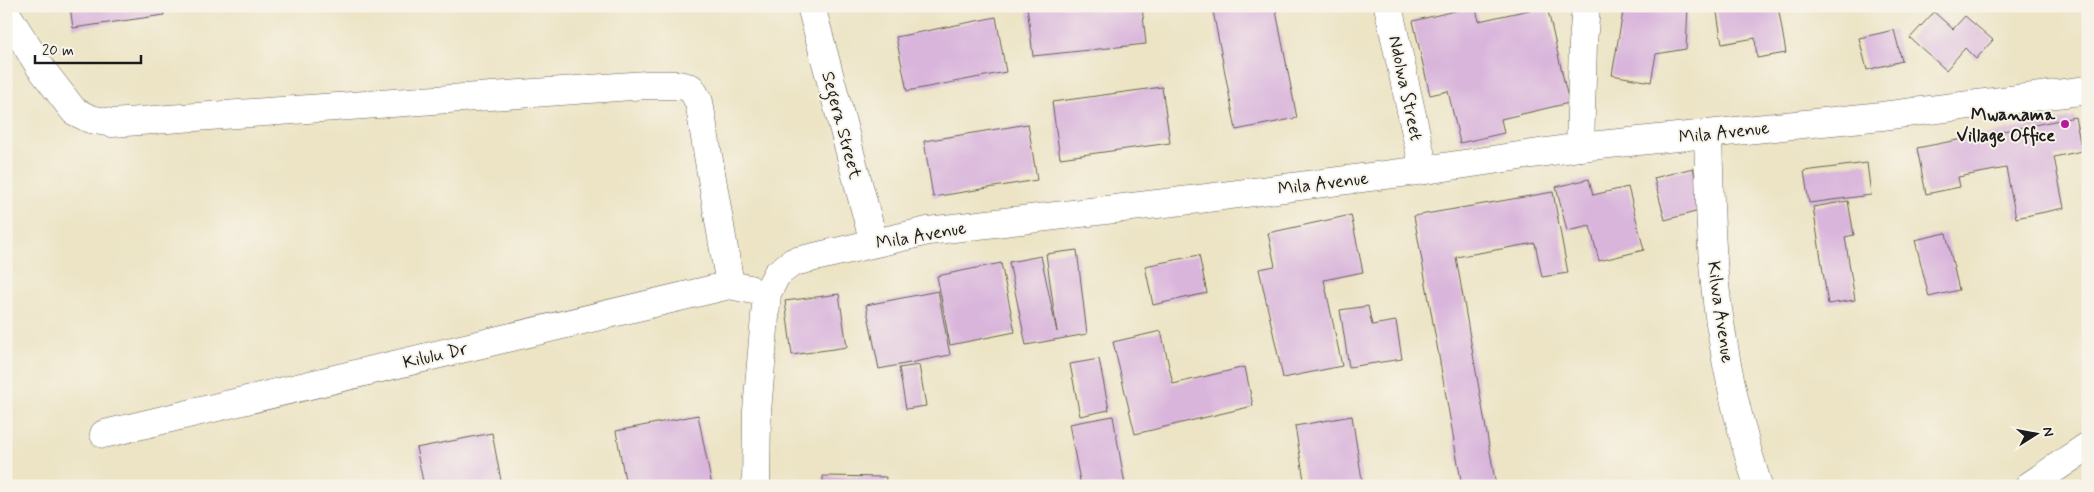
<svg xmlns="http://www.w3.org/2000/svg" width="2094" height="492" viewBox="0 0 2094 492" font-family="Mynerve,sans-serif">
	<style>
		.building { fill: #d9b5dc }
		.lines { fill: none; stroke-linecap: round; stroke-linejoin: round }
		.minor-casing { stroke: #656257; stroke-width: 29 }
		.minor { stroke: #fff; stroke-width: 28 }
		.poi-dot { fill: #b5179e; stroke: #f7f3e8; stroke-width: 2 }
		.labels { text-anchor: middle; stroke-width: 4; stroke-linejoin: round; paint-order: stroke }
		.street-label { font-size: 18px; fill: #1c1c1c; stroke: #f7f3e8 }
		.poi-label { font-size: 18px; font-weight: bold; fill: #1c1c1c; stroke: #f7f3e8; text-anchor: end }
	</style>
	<rect width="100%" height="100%" fill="#f7f3e8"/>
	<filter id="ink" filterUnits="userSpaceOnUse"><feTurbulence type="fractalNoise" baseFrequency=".02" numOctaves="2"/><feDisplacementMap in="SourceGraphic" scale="10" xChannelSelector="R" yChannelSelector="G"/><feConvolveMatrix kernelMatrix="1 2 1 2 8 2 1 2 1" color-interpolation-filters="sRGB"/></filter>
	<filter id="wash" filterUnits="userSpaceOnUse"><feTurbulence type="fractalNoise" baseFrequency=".0096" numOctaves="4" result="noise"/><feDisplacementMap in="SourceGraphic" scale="20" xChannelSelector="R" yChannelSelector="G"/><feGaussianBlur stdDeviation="1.12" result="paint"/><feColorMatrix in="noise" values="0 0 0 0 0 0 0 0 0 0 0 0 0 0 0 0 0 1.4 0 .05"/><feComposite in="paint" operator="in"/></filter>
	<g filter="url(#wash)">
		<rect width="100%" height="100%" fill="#ece4c5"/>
		<g id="blocks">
			<!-- building -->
			<g class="building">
				<path d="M 70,6 L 163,6 L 164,15 L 73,28 Z"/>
				<path d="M 1027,6 L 1142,6 L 1146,44 L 1033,56 Z"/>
				<path d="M 1212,6 L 1275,6 L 1297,118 L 1236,130 Z"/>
				<path d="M 1475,6 L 1479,21 L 1547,6 L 1569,103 L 1501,119 L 1504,133 L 1460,143 L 1448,91 L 1430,95 L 1413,21 Z"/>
				<path d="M 1624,6 L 1688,6 L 1686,49 L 1656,54 L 1651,82 L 1612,75 Z"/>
				<path d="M 1716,6 L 1778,6 L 1786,53 L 1757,58 L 1755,38 L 1722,44 Z"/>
				<path d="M 1934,12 L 1953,29 L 1965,16 L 1993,40 L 1976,59 L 1965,48 L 1946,70 L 1910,38 Z"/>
				<path d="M 996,17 L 1006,72 L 907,91 L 896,37 Z"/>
				<path d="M 1894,30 L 1902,61 L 1867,70 L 1859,38 Z"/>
				<path d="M 1162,87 L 1170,143 L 1060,158 L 1052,102 Z"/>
				<path d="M 2075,117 L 2082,151 L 2054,157 L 2064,208 L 2016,218 L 2006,168 L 1958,177 L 1960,187 L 1926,194 L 1917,148 Z"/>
				<path d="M 1028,124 L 1037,180 L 933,197 L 924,141 Z"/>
				<path d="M 1867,163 L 1871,195 L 1809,203 L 1804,171 Z"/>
				<path d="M 1693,168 L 1703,210 L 1665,220 L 1654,178 Z"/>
				<path d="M 1589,179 L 1593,195 L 1628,187 L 1644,250 L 1599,261 L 1590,226 L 1567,231 L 1556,187 Z"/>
				<path d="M 1553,192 L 1568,273 L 1542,277 L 1535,243 L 1456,257 L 1496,486 L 1462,486 L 1414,216 Z"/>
				<path d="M 1848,201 L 1854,235 L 1845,237 L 1855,300 L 1828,304 L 1813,207 Z"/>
				<path d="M 1351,215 L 1363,272 L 1324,280 L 1342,366 L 1283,378 L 1259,269 L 1275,266 L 1268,233 Z"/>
				<path d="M 1946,233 L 1959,290 L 1929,297 L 1915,240 Z"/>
				<path d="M 1077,250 L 1087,334 L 1026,345 L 1009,262 L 1041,256 L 1057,332 L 1046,254 Z"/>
				<path d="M 1199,255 L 1207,293 L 1153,305 L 1145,266 Z"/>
				<path d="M 1001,263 L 1015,332 L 950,345 L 937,276 Z"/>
				<path d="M 938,291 L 950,355 L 879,369 L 866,305 Z"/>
				<path d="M 839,294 L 847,347 L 792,355 L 785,301 Z"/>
				<path d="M 1368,306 L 1372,325 L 1396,321 L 1402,359 L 1349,367 L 1340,310 Z"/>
				<path d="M 1161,331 L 1173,384 L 1245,367 L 1253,406 L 1135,434 L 1113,342 Z"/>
				<path d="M 1099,359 L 1109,410 L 1080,416 L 1070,364 Z"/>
				<path d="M 919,365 L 926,406 L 906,409 L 899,368 Z"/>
				<path d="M 698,415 L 712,486 L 626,486 L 616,431 Z"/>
				<path d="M 1113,416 L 1125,485 L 1081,486 L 1069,424 Z"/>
				<path d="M 1352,416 L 1363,486 L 1305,486 L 1295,426 Z"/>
				<path d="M 492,433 L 502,486 L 424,486 L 416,448 Z"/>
				<path d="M 823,476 L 886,477 L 885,486 L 823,486 Z"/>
			</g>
		</g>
	</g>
	<g filter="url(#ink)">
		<use href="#blocks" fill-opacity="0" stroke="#656257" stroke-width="1"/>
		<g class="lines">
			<!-- minor casing -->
			<g class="minor-casing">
				<g id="minor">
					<path d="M 811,6 L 874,243"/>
					<path d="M 1388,6 L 1424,170"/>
					<path d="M 6,13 L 40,67 L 74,111 L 90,119 L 112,123 L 646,85 L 679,85 L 691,88 L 699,102 L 730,285"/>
					<path d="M 1708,134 C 1710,197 1710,261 1720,323 C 1728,378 1741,433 1758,486"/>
					<path d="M 1580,147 L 1583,43 L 1586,6"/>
					<path d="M 104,434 L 730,285 L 749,289"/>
					<path d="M 756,486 L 757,411 L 767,293 L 777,274 L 793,262 L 928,231 L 1199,199 L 1424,170 L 1580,147 L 1882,116 L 2088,90"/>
					<path d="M 2029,486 L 2088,446"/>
				</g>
			</g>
			<!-- minor -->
			<use href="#minor" class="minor"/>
		</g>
	</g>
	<!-- markers -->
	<circle class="poi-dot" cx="2065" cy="124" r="5"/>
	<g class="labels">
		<!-- street labels -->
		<g class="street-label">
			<text transform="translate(1406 88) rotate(78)" y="6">Ndolwa Street</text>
			<text transform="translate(842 125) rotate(75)" y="6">Segera Street</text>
			<text transform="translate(1724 132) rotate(-6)" y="6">Mila Avenue</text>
			<text transform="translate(1323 183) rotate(-7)" y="6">Mila Avenue</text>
			<text transform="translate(921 235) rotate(-10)" y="6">Mila Avenue</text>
			<text transform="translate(1721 312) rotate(82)" y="6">Kilwa Avenue</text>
			<text transform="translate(435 355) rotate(-13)" y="6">Kilulu Dr</text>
		</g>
		<!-- poi labels -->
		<g class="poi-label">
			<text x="2055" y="120">Mwanama<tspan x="2055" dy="21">Village Office</tspan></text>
		</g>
	</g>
	<!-- margin -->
	<rect width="2094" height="492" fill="none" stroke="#f7f3e8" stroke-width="25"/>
	<!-- north arrow -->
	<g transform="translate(2036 434) rotate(79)" stroke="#f7f3e8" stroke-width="4" paint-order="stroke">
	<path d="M0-4L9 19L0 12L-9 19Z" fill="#1c1c1c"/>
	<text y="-8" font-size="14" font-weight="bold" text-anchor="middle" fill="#1c1c1c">N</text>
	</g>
	<!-- scale -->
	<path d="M35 55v8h106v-8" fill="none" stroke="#1c1c1c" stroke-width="2.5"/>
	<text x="42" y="55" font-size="15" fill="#1c1c1c" stroke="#f7f3e8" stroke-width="4" paint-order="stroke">20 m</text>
</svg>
